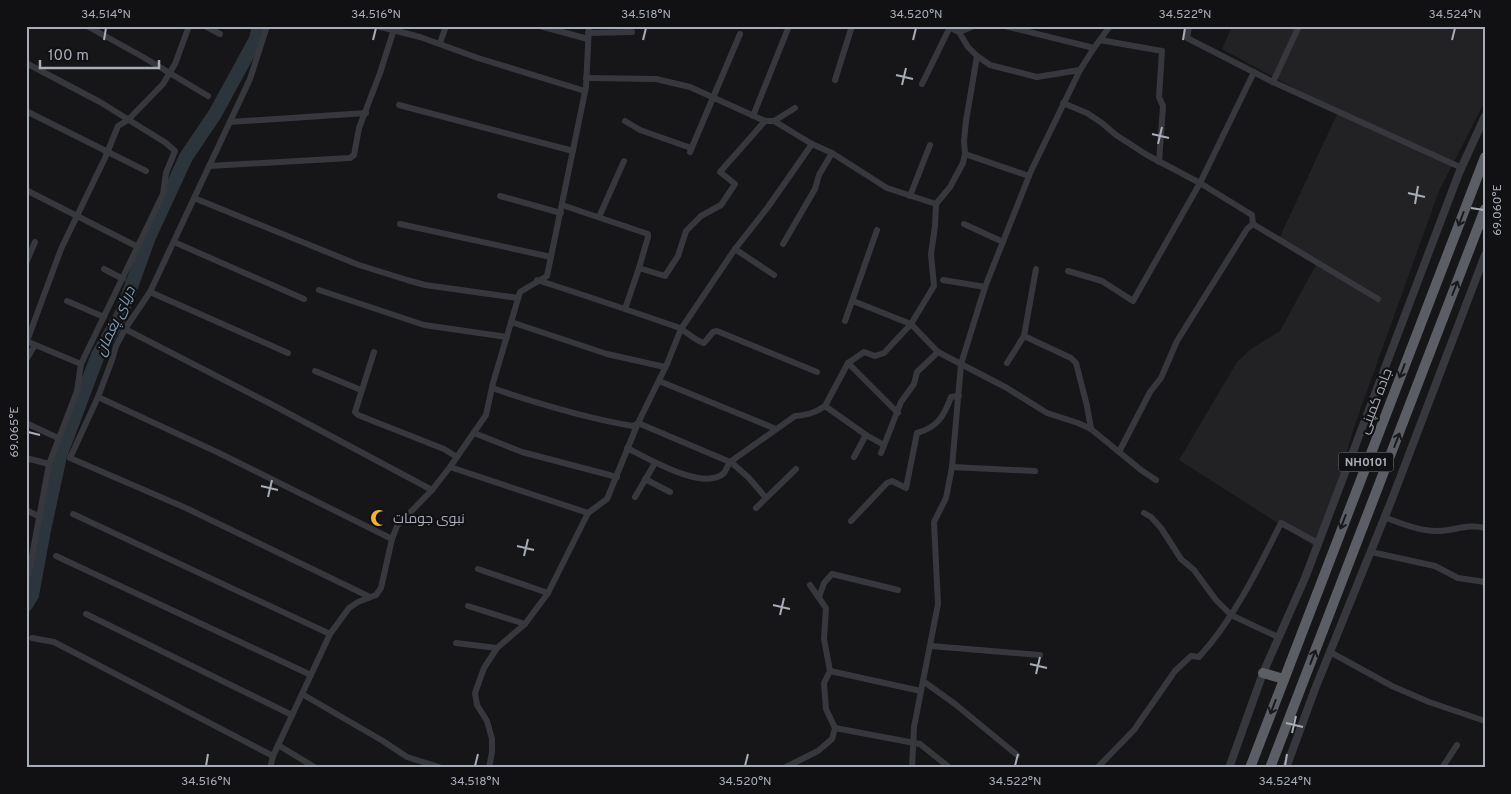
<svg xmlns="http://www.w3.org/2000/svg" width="1511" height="794" viewBox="0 0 1511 794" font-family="Overpass,Cairo,sans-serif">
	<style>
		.built { fill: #222225 }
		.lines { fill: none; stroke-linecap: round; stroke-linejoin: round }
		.river { stroke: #2c353c; stroke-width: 14 }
		.minor { stroke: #37383d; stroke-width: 6 }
		.tertiary { stroke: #37383d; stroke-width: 8 }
		.trunk { stroke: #5b5e65; stroke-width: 10 }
		.oneway { stroke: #18191b }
		.ticks { fill: none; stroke: #a8adb8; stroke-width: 2 }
		.labels { text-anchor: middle; stroke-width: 4.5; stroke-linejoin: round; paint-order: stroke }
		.shield { fill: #111113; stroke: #7b7e86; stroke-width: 1 }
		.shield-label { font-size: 12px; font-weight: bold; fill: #a8adb8 }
		.street-label { font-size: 14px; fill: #a8adb8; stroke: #111113 }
		.poi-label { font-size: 14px; fill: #a8adb8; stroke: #111113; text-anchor: start }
		.water-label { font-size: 15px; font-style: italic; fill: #7f9bb3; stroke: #111113 }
		.neatline { fill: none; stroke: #a8adb8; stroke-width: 2 }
		.ticks-label { font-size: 12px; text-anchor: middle; fill: #a8adb8 }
	</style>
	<rect width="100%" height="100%" fill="#161618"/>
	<!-- built -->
	<path class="built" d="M 1232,26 L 1485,26 L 1485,101 L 1439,191 L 1353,430 L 1320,550 L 1179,460 L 1237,362 L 1251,349 L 1280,331 L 1316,265 L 1278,241 L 1338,112 L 1222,49 Z"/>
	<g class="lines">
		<!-- river -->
		<path class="river" d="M 26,605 L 32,595 L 44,530 L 60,456 L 98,355 L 121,315 L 149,237 L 186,157 L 215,114 L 256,39 L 259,26"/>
		<!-- minor -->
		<g class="minor">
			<path d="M 87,26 L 143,57 L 208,96"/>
			<path d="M 205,26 L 220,34"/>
			<path d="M 267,26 L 250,79 L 150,292 L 125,329 L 116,346 L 112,360 L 98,397 L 70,458 L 186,508 L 370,597"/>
			<path d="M 377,26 L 420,37 L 478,58 L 585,91"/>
			<path d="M 540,26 L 588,39"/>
			<path d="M 947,26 L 959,32 L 974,26"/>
			<path d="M 1005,26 L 1094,48"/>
			<path d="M 1189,26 L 1187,38 L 1273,82 L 1462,168"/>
			<path d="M 588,33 L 632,32"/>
			<path d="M 1100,40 L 1162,51 L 1159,97 L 1163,106 L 1159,162"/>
			<path d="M 440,43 L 446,26"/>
			<path d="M 977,56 L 990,65 L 1037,77 L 1080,70"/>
			<path d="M 26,63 L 100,102 L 166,143 L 175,151 L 166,173 L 163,194 L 81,364 L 77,391 L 49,464 L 29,572"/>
			<path d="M 586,78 L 656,79 L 690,87 L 765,121 L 774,121 L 795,108"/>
			<path d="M 835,80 L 852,26"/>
			<path d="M 1273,82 L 1299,26"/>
			<path d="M 922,84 L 950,27"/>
			<path d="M 1063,103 L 1087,113 L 1102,123 L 1116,135 L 1147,155 L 1200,183 L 1252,215 L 1253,224"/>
			<path d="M 399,105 L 573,151"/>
			<path d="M 26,111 L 146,171"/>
			<path d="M 753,116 L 789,26"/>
			<path d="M 625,121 L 640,130 L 691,148"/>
			<path d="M 774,121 L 812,144 L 832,153 L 887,188 L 936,204"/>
			<path d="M 230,122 L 366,113"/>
			<path d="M 690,152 L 740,34"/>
			<path d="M 965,154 L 1029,176"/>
			<path d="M 209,166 L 350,158 L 354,155 L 359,128 L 380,73 L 395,26"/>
			<path d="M 26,190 L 138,247"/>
			<path d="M 500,196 L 561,213"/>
			<path d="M 910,196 L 930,145"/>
			<path d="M 194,198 L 359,265 L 407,280 L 425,285 L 518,298"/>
			<path d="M 562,205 L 648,234 L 648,237 L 639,268"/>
			<path d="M 599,217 L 624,161"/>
			<path d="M 400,224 L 551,257"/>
			<path d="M 964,224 L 1003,242"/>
			<path d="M 174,242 L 304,299"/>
			<path d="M 783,244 L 815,189 L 819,175 L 832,153"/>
			<path d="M 735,249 L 774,275"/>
			<path d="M 26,263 L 35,242"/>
			<path d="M 104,269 L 123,279"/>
			<path d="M 1068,271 L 1102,281 L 1133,301 L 1200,183 L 1254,72"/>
			<path d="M 537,280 C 584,295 631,311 677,327 C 687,331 693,340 704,343 L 713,332 L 717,331 L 817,372"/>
			<path d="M 943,280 L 985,287"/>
			<path d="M 319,290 L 424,325 L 507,337"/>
			<path d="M 150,292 L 288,353"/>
			<path d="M 67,301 L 104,317"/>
			<path d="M 853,301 L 911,324 L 938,352 L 1007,388 L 1047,413 L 1078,423 L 1091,429 L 1141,470 L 1156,480"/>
			<path d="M 625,309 L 639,268 L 665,276 L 678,256 L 686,231 L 701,216 L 721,205 L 735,184 L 720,172 L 765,121"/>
			<path d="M 845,321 L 877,230"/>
			<path d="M 511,322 L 607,354 L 665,367"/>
			<path d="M 125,329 L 269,403 L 432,490"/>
			<path d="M 1024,336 L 1071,358 L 1076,363 L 1087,406 L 1091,429"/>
			<path d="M 26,341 L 81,364"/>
			<path d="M 27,341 L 61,249 L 105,158 L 118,126 L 128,120 L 163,84 L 175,64 L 189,26"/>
			<path d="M 374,352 L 355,412 L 358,415 L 444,449 L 457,457"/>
			<path d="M 26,360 L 35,345"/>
			<path d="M 848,363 L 898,413"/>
			<path d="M 1007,363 L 1024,336 L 1036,269"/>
			<path d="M 315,371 L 361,390"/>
			<path d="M 659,381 L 776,429"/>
			<path d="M 492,388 C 539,404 585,418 633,426 L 638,423 L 730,462"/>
			<path d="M 98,397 L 219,453 L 392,539"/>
			<path d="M 825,406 L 866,435 L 884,445"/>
			<path d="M 26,423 L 58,438"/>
			<path d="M 474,433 L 522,452 L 617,477"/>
			<path d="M 627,448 C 647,458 704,492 724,473 C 726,470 728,465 730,462 L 795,416 C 807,415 815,413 825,406 L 848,363 L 864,352 L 875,356 L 884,353 L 911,324 L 934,286 L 931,254 L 935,226 L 936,204 L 950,187 L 963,163 L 965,154 L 964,141 L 966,121 L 977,56 L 968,47 L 959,32"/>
			<path d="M 1119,452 L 1150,392 L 1161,378 L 1177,341 L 1247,229 L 1253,224 L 1378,299"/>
			<path d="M 881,453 L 901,402 L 914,384 L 917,372 L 938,352"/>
			<path d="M 854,457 L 866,435"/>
			<path d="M 26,458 L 49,464"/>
			<path d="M 731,462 L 749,478 L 766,498"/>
			<path d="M 450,467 L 588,513"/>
			<path d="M 952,467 L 1035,471"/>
			<path d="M 645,479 L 670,492"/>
			<path d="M 635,497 L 655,463"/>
			<path d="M 756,508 L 796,469"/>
			<path d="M 26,510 L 38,516"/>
			<path d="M 1144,513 L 1151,517 L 1161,528 L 1181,559 L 1194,570 L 1216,600 L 1231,615 L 1278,637"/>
			<path d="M 73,514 L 330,634"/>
			<path d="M 1384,517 C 1400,523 1417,530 1434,531 C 1452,532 1467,523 1485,528"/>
			<path d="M 851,521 L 887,483 L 892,481 L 906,488 L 917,433 C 938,427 944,416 951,397 L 959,396"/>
			<path d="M 1371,552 L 1435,566 L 1458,578 L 1485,582"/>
			<path d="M 56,556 L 311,675"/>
			<path d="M 478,569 L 548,593"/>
			<path d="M 26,572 L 29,572 L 26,579"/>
			<path d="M 819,597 L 824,583 L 832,574 L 898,590"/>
			<path d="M 468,606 L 525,624"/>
			<path d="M 86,614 L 292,715"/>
			<path d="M 32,638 L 54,642 L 273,756"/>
			<path d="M 456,643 L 497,648"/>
			<path d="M 931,646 L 1040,655"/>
			<path d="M 1330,652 L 1392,686 L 1429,702 L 1485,721"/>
			<path d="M 830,671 L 921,691"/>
			<path d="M 923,681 L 955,704 L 1017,755"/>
			<path d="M 302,694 L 383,741 L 407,757 L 442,768"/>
			<path d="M 835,728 L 920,744 L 950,768"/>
			<path d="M 278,745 L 316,768"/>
			<path d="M 270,768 L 273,756 L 330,634 L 349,608 L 358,602 L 376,595 L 381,588 L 392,539 L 397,526 L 432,490 L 450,467 L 486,415 L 493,383 L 520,292 L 547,276 L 586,87 L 589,26"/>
			<path d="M 489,768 L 492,752 L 492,739 L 487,721 L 477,705 L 475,693 L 484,668 L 497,648 L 525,624 L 548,593 L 588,513 L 607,499 L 638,423 L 667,364 L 681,329 L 735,249 L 768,207 L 812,144"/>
			<path d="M 784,768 L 818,751 L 832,739 L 835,728 L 826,709 L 825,697 L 824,683 L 830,671 L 824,639 L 826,608 L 810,585"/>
			<path d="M 912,768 L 914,727 L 938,604 L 934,522 L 946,498 L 952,467 L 961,364 L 985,287 L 1031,171 L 1080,70 L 1094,48 L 1110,26"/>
			<path d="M 1097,768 L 1134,730 L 1175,671 L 1191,656 L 1199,657 C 1234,619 1258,569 1281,523 L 1318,543"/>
			<path d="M 1442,768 L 1457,745"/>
		</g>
		<!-- tertiary -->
		<g class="tertiary">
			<path d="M 1229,768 L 1263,673 L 1305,578 L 1459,173 L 1485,116"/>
			<path d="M 1286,768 L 1315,689 L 1392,499 L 1485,255"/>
		</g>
		<!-- trunk -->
		<g class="trunk">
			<path d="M 1263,673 L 1284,679"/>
			<path d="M 1250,768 L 1485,157"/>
			<path d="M 1270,768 L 1485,209"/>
		</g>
	</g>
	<!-- one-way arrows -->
	<defs><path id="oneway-shaft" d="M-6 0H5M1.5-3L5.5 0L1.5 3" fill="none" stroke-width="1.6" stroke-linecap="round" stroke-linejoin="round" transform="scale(1.25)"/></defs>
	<g class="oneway">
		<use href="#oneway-shaft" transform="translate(1461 219) rotate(111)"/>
		<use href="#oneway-shaft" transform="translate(1455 288) rotate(-69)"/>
		<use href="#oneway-shaft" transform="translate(1402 371) rotate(111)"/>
		<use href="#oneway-shaft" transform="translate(1397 440) rotate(-69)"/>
		<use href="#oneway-shaft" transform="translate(1343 522) rotate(111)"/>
		<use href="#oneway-shaft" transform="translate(1313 657) rotate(-69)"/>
		<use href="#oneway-shaft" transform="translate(1273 707) rotate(111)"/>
	</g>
	<!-- ticks -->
	<path class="ticks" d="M 104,40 L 106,28M 373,40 L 376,28M 643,40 L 646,28M 913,40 L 916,28M 1183,40 L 1185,28M 1452,40 L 1455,28M 896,75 L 913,79M 902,85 L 906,68M 1152,134 L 1169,138M 1158,144 L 1162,127M 1408,193 L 1425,197M 1415,204 L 1418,186M 1471,208 L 1484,210M 28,432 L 40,435M 261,486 L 278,490M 268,497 L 272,480M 517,546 L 534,550M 524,556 L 528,539M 773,605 L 790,609M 780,615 L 784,598M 1030,664 L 1047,668M 1036,674 L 1040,657M 1286,723 L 1303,727M 1292,733 L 1296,716M 206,766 L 208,754M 475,766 L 478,754M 745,766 L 748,754M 1015,766 L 1018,754M 1285,766 L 1287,754"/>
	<!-- icons -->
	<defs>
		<g id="mosque-bare" transform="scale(1.35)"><path d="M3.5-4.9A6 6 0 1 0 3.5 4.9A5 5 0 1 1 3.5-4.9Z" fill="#f2b134" stroke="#111113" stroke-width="2.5" paint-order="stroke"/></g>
	</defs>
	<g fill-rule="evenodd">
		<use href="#mosque-bare" x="379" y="518"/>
	</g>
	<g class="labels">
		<!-- shield labels -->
		<rect class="shield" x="1338.5" y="452.5" width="55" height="19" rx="4"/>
		<g class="shield-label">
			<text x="1366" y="466">NH0101</text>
		</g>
		<!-- street labels -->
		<g class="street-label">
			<text transform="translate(1375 401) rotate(-69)" y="5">جاده کمپنی</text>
		</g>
		<!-- poi labels -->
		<g class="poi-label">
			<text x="393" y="523">نبوی جومات</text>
		</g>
		<!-- water labels -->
		<g class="water-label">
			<text transform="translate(115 321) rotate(-65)" y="5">دریای پغمان</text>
		</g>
	</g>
	<!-- border -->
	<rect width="1511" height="794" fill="none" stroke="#111113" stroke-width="55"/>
	<!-- scale -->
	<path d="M40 60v8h119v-8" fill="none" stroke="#a8adb8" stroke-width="2.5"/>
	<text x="48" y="60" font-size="15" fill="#a8adb8" stroke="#111113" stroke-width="4" paint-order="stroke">100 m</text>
	<rect x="28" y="28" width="1456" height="738" class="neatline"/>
	<g class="ticks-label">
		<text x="106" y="18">34.514°N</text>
		<text x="376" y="18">34.516°N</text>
		<text x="646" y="18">34.518°N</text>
		<text x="916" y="18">34.520°N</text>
		<text x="1185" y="18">34.522°N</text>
		<text x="1455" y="18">34.524°N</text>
		<text transform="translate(1497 210) rotate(-90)" y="4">69.060°E</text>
		<text transform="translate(14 432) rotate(-90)" y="4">69.065°E</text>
		<text x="206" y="785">34.516°N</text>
		<text x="475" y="785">34.518°N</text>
		<text x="745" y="785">34.520°N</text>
		<text x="1015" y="785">34.522°N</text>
		<text x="1285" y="785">34.524°N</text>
	</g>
</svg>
